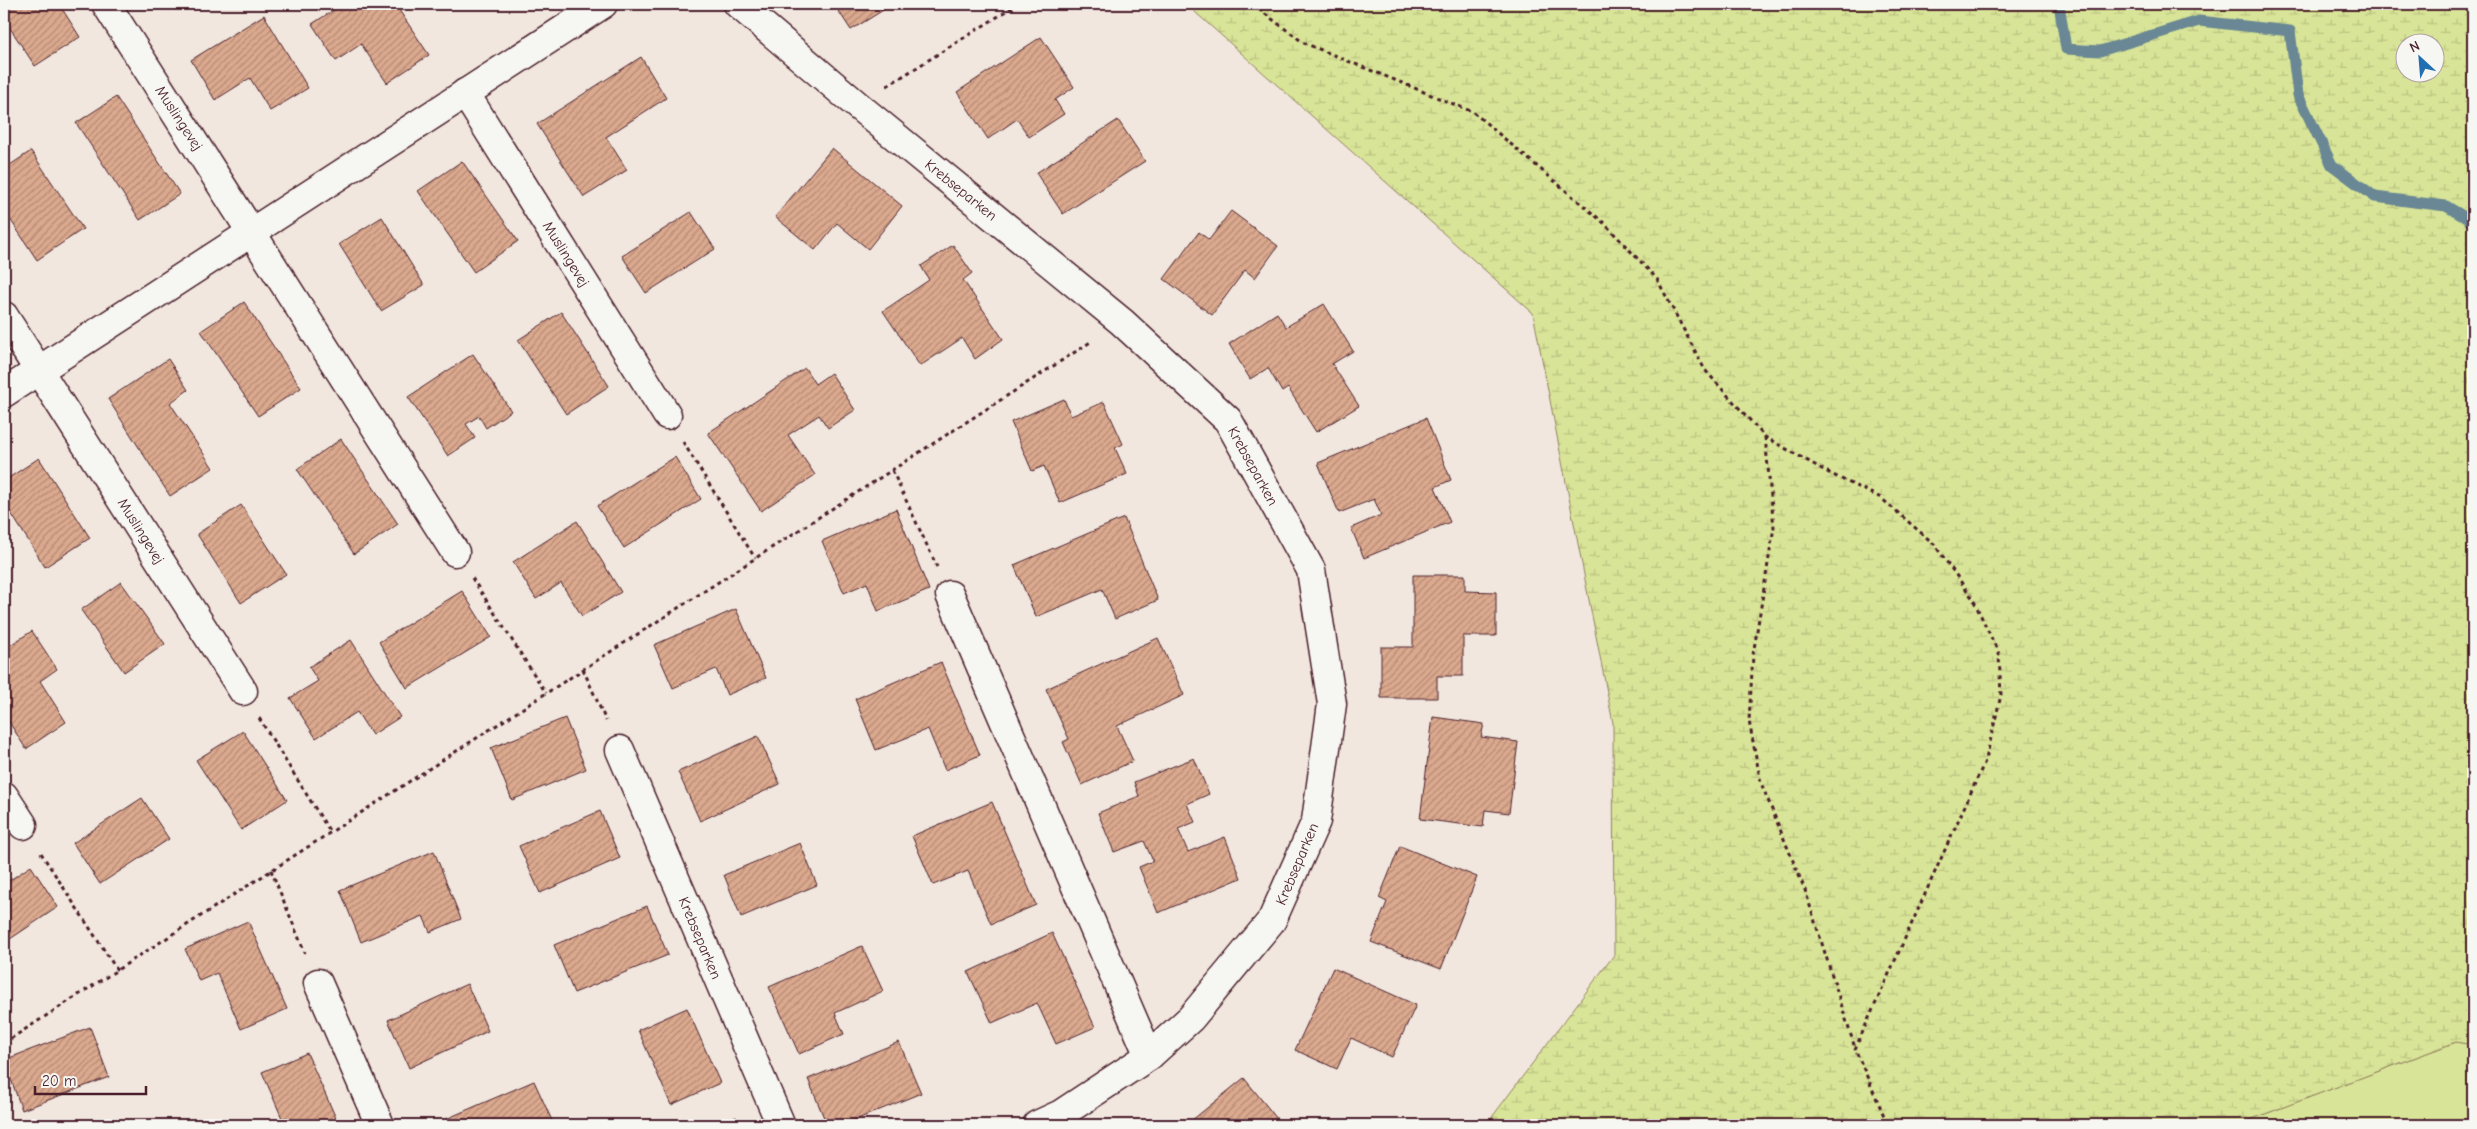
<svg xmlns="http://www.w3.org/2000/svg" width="2477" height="1129" viewBox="0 0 2477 1129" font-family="'Comic Neue',sans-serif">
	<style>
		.grass { fill: #d8e497; stroke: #918261 }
		.wetland { fill: url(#wetland-marsh); stroke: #918261; fill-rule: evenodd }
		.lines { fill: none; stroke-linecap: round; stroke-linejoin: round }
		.stream { stroke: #698794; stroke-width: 11 }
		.building { fill: url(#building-hatch); stroke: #4a1f2b }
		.minor-casing { stroke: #4a1f2b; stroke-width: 31 }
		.path { stroke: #4a1f2b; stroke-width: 3; stroke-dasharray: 4 4; stroke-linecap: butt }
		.minor { stroke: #f6f6f2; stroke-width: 28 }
		.labels { text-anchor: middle; stroke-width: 4; stroke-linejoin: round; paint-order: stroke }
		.street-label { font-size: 15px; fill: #4a1f2b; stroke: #f6f6f2 }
	</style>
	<defs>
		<pattern id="wetland-marsh" width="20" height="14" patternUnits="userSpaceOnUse" patternTransform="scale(1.25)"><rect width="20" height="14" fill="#d8e497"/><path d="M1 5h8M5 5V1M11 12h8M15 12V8" fill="none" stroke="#bbc382"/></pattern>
		<pattern id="building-hatch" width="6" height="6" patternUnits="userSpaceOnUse" patternTransform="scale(1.25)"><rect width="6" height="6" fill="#dba98e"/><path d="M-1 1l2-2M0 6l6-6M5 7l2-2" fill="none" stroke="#b48974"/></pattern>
	</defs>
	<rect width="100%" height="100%" fill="#f1e7de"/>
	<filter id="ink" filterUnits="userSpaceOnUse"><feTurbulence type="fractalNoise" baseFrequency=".02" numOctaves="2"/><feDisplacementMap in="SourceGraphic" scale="10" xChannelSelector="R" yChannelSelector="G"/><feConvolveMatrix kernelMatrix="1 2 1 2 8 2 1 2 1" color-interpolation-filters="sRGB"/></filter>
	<g filter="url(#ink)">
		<!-- grass -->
		<path class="grass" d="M 2456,1042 L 2473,1045 L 2473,1125 L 2236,1125 Z"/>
		<!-- wetland -->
		<path class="wetland" d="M 1186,4 L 2473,4 L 2473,1045 L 2456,1042 L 2236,1125 L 1486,1125 L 1614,955 L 1613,723 L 1533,313 ZM 2404,42 L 2434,42 L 2434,72 L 2404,72 Z"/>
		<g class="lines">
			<!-- stream -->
			<path class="stream" d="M 2059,4 L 2066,49 L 2100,51 L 2199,21 L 2290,31 L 2298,95 L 2332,165 L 2375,197 L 2446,206 L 2473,222"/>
		</g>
		<!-- building -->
		<g class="building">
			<path d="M 4,4 L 59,4 L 80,37 L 35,66 L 4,19 Z"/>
			<path d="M 343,4 L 395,4 L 429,55 L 387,83 L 361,44 L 336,61 L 312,24 Z"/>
			<path d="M 834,4 L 893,4 L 851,30 Z"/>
			<path d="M 264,15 L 308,88 L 270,111 L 250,78 L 215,100 L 191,60 Z"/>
			<path d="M 1041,37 L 1074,87 L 1055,100 L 1064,114 L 1029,137 L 1017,119 L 988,139 L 957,92 Z"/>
			<path d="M 641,57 L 666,98 L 606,137 L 627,170 L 584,197 L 537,124 Z"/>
			<path d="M 116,97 L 180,194 L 140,220 L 76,123 Z"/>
			<path d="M 1118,120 L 1145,161 L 1063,214 L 1036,173 Z"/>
			<path d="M 832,148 L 902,206 L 868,249 L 837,223 L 815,250 L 775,217 Z"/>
			<path d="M 31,151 L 83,229 L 37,260 L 4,210 L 4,169 Z"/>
			<path d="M 462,161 L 518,241 L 474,272 L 418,191 Z"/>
			<path d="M 1231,211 L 1278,246 L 1255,278 L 1245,270 L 1212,315 L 1164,279 L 1199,232 L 1209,240 Z"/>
			<path d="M 691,212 L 715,249 L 646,293 L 622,256 Z"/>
			<path d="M 382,217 L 424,285 L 381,311 L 339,244 Z"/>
			<path d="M 953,245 L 972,273 L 963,280 L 1003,339 L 975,359 L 962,338 L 920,366 L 883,311 L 929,280 L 921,266 Z"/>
			<path d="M 244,302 L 301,388 L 258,416 L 201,331 Z"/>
			<path d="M 1324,304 L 1353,351 L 1332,364 L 1359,406 L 1316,432 L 1288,388 L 1282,392 L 1268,368 L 1250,379 L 1229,344 L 1277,313 L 1286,327 Z"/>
			<path d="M 561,312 L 609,386 L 566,414 L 518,340 Z"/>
			<path d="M 473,354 L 511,411 L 486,428 L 479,416 L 466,424 L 475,438 L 448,456 L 408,397 Z"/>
			<path d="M 168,359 L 188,390 L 170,403 L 213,468 L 170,496 L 108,399 Z"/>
			<path d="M 805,368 L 815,384 L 831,373 L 855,410 L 828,428 L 819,415 L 788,435 L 815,475 L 761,511 L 708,433 Z"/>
			<path d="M 1064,399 L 1071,416 L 1104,402 L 1123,444 L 1115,448 L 1127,474 L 1060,503 L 1044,466 L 1032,471 L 1011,422 Z"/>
			<path d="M 1426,418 L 1451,480 L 1435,487 L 1450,522 L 1364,558 L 1351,528 L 1381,515 L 1374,499 L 1339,513 L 1318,463 Z"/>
			<path d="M 341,439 L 398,524 L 354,554 L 297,469 Z"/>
			<path d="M 675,457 L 701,499 L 624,548 L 597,506 Z"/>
			<path d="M 39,458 L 90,538 L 45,567 L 4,502 L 4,481 Z"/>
			<path d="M 241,505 L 286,574 L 241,603 L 197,534 Z"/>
			<path d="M 896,509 L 929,590 L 878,611 L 867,583 L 844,593 L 822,541 Z"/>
			<path d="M 1124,518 L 1158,600 L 1115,619 L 1102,589 L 1036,617 L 1014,565 Z"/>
			<path d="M 577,521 L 621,592 L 582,616 L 561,583 L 536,599 L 513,562 Z"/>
			<path d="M 1413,575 L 1465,575 L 1465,591 L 1496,592 L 1496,636 L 1463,636 L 1463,676 L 1437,676 L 1437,698 L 1381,698 L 1381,647 L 1413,647 Z"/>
			<path d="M 121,582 L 165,644 L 124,672 L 81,610 Z"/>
			<path d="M 462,591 L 491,637 L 407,688 L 379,642 Z"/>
			<path d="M 736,609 L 766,678 L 727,695 L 716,669 L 673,688 L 654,645 Z"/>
			<path d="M 32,631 L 57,669 L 40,681 L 66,722 L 26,749 L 4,714 L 4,649 Z"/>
			<path d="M 1158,638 L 1184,695 L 1117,726 L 1133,761 L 1082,785 L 1063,742 L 1069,739 L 1046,689 Z"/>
			<path d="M 351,640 L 400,717 L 372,735 L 357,712 L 316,738 L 290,698 L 318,681 L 309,667 Z"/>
			<path d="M 941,662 L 980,755 L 945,770 L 928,729 L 876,750 L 855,699 Z"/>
			<path d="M 1433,717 L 1484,724 L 1481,737 L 1518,742 L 1509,813 L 1485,810 L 1483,827 L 1420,819 Z"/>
			<path d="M 565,718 L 586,769 L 512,800 L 491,748 Z"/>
			<path d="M 243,731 L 287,800 L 241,830 L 196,760 Z"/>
			<path d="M 758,736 L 780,784 L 700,821 L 678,772 Z"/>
			<path d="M 1194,758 L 1209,794 L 1187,804 L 1195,822 L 1178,829 L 1188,852 L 1225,837 L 1241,878 L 1158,913 L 1139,867 L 1153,861 L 1144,841 L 1114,852 L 1098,813 L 1139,796 L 1134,782 Z"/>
			<path d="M 142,798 L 169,839 L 100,884 L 73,843 Z"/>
			<path d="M 992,802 L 1036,905 L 991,924 L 968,871 L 933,885 L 912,836 Z"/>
			<path d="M 600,811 L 620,858 L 540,893 L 519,846 Z"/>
			<path d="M 800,843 L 817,885 L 741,917 L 724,875 Z"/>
			<path d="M 1400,846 L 1477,877 L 1441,969 L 1371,942 L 1387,902 L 1379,898 Z"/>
			<path d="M 434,851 L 461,919 L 430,932 L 423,916 L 361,942 L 340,890 Z"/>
			<path d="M 31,866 L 58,907 L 4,943 L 4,884 Z"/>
			<path d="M 647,906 L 668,955 L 574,993 L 554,945 Z"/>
			<path d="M 248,921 L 287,1009 L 241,1029 L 217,973 L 199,981 L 185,949 Z"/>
			<path d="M 1052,933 L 1095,1027 L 1056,1044 L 1037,1003 L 992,1023 L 968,972 Z"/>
			<path d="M 862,946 L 883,991 L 835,1013 L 844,1034 L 799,1054 L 769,987 Z"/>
			<path d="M 1333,968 L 1416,1005 L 1392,1057 L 1351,1038 L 1337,1069 L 1295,1050 Z"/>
			<path d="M 467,984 L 488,1031 L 409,1068 L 388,1020 Z"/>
			<path d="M 687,1008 L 720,1083 L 671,1105 L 638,1030 Z"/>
			<path d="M 90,1027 L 109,1077 L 22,1110 L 4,1060 Z"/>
			<path d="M 899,1042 L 921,1093 L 843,1125 L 827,1125 L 808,1079 Z"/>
			<path d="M 307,1053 L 339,1125 L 285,1125 L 262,1072 Z"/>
			<path d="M 1244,1078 L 1282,1125 L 1186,1125 Z"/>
			<path d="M 534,1081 L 554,1125 L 449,1125 L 446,1119 Z"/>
			<path d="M 736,1117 L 740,1125 L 718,1125 Z"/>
		</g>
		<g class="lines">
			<!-- minor casing -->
			<g class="minor-casing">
				<g id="minor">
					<path d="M 106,4 L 455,552"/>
					<path d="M 738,4 L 857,105 L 1122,322 L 1228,420 L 1311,570 L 1332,704 L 1316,821 L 1272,920 L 1191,1018 L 1149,1056 L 1061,1114 L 1037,1125"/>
					<path d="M 465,93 L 667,415"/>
					<path d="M 4,316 L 243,691"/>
					<path d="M 4,393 L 603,4"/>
					<path d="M 950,595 L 1149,1056"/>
					<path d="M 620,750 L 781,1125"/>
					<path d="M 4,796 L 23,825"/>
					<path d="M 318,983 L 380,1125"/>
				</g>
			</g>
			<!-- path -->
			<g class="path">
				<path d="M 1252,4 L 1304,43 L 1473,112 L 1604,223 L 1657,279 L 1705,370 L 1765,437 L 1831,474 L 1881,498 L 1934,544 L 1973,599 L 1999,654 L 2001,695 L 1986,759 L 1855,1049 L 1888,1125"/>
				<path d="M 887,86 L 1018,4"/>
				<path d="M 1765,437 L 1774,527 L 1753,655 L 1749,721 L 1761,783 L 1805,890 L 1855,1048"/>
				<path d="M 683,442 L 755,558"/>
				<path d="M 892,470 L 937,567"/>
				<path d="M 472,578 L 546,693"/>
				<path d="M 583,669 L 606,721"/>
				<path d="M 259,718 L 330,832"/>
				<path d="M 41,853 L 117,970"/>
				<path d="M 271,870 L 305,953"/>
				<path d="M 4,1043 L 1092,341"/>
			</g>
			<!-- minor -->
			<use href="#minor" class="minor"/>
		</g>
	</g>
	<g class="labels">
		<!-- street labels -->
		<g class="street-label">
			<text transform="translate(179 118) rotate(57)" y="5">Muslingevej</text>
			<text transform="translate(961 190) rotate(39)" y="5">Krebseparken</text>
			<text transform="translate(566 254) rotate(58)" y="5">Muslingevej</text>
			<text transform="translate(1253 466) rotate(61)" y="5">Krebseparken</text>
			<text transform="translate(141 531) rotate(58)" y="5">Muslingevej</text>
			<text transform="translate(1297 864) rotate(-67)" y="5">Krebseparken</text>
			<text transform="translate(700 938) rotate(67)" y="5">Krebseparken</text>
		</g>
	</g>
	<!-- margin -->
	<rect width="2477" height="1129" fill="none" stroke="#f6f6f2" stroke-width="20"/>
	<rect x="10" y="10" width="2457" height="1109" fill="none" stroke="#4a1f2b" stroke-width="2" filter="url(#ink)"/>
	<!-- north arrow -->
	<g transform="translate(2420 58) rotate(334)"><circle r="24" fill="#f6f6f2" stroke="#b1a0a2"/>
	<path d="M0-4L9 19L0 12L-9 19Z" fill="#1f6fb2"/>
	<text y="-8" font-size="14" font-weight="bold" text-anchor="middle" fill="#4a1f2b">N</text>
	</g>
	<!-- scale -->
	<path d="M35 1086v8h111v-8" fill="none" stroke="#4a1f2b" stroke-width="2.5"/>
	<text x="42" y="1086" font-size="15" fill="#4a1f2b" stroke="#f6f6f2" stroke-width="4" paint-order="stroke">20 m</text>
</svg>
